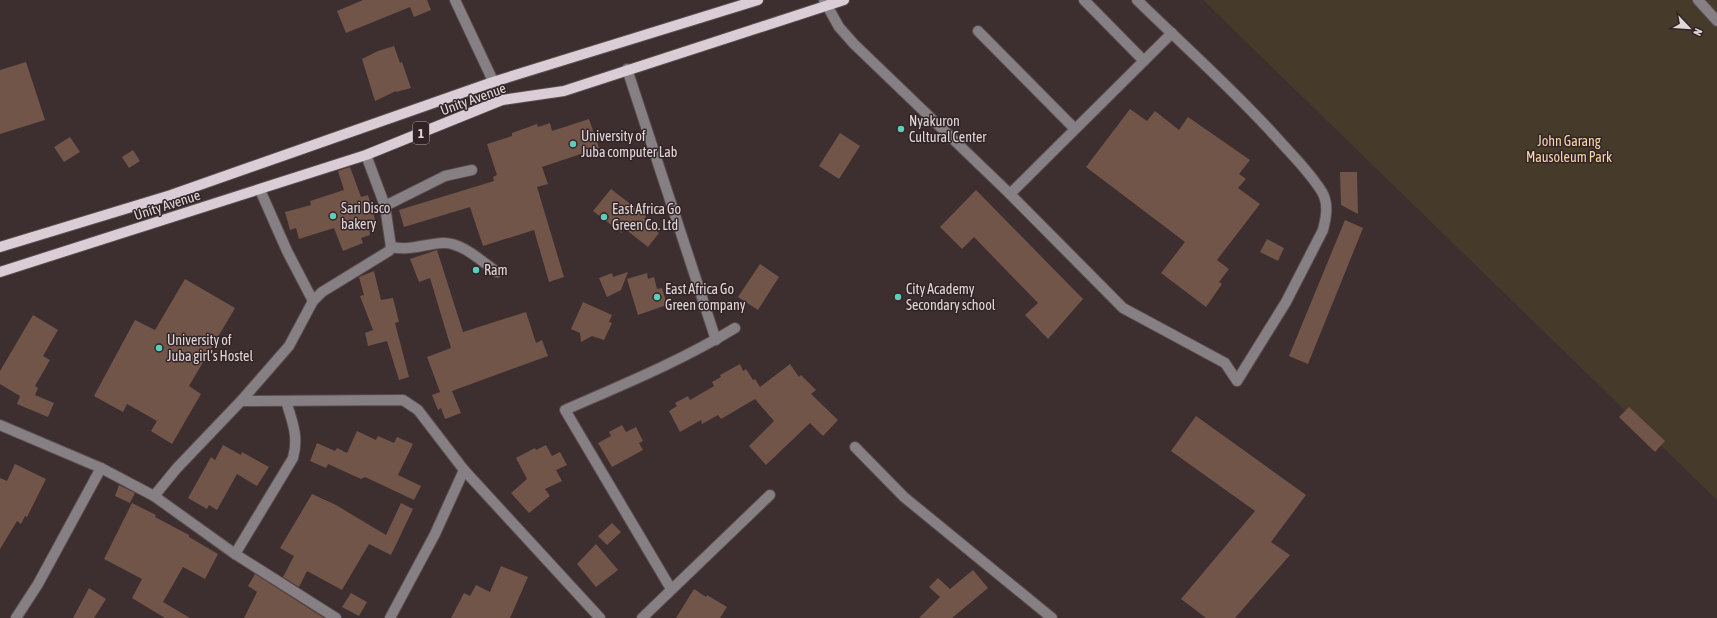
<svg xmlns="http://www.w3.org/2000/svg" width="1717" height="618" viewBox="0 0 1717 618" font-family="'Asap Condensed',sans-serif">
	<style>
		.green { fill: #463b2b }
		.building { fill: #725549 }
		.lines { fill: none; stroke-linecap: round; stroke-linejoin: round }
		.minor-casing { stroke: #5b4c4e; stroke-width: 12 }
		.major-casing { stroke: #5b4c4e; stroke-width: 12 }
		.minor { stroke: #868084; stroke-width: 10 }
		.major { stroke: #dacdd6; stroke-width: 10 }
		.poi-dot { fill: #5bcebc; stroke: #322426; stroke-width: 1.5 }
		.labels { text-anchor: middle; stroke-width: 3; stroke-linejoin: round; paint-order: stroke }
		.shield { fill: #322426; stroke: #aca1a3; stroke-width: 1 }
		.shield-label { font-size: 13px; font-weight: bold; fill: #e1d7d8 }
		.street-label { font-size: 14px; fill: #e1d7d8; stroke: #322426 }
		.poi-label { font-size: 14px; fill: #e1d7d8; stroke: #322426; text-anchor: start }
		.park-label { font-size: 14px; fill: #f8d8a6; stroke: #322426 }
	</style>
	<rect width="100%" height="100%" fill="#3d2e30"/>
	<!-- green -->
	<path class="green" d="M 1203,0 L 1717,0 L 1717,500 Z"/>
	<!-- building -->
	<g class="building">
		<path d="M 363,0 L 427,0 L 431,10 L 414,17 L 410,7 L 346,33 L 337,11 Z"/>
		<path d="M 394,46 L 400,63 L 402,62 L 411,88 L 396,92 L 396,91 L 375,101 L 362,59 L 378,51 Z"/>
		<path d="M 26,62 L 45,120 L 0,134 L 0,70 Z"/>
		<path d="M 1130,109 L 1147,121 L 1155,111 L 1179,130 L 1188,117 L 1250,160 L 1239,174 L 1246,179 L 1238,188 L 1260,204 L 1217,260 L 1229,269 L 1219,282 L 1222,284 L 1206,307 L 1161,273 L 1185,242 L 1086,167 Z"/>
		<path d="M 589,119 L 599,148 L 542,167 L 548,184 L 537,187 L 564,277 L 549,282 L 534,230 L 483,246 L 470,207 L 404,227 L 399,210 L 494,181 L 493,177 L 497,175 L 487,144 L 512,136 L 512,133 L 537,124 L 538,127 L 550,123 L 552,131 Z"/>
		<path d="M 840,133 L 860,146 L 839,179 L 819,166 Z"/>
		<path d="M 70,137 L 80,152 L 64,162 L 54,147 Z"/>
		<path d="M 133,150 L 140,161 L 129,168 L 122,157 Z"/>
		<path d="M 350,167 L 361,197 L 368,195 L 376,223 L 369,225 L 370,235 L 361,238 L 363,243 L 343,251 L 334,228 L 299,239 L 296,228 L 290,230 L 285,212 L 311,205 L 310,201 L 344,190 L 338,171 Z"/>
		<path d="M 1340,172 L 1357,172 L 1358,214 L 1341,205 Z"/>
		<path d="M 611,189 L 646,216 L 644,219 L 649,222 L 648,224 L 659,233 L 648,247 L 620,225 L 622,233 L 593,211 Z"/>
		<path d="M 976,190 L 1083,299 L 1048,339 L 1025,315 L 1038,303 L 974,237 L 962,249 L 940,227 Z"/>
		<path d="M 1345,220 L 1363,228 L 1308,364 L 1289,356 Z"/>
		<path d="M 1267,239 L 1284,248 L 1278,261 L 1260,252 Z"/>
		<path d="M 437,250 L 463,332 L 526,312 L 536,343 L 542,340 L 548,356 L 452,391 L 461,413 L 445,419 L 441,408 L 438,410 L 432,395 L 440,392 L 427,357 L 451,348 L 430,278 L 419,282 L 410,259 Z"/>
		<path d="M 760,264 L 779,277 L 758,310 L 738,297 Z"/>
		<path d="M 374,271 L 381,300 L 393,298 L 399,322 L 395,323 L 409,377 L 399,380 L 387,341 L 368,346 L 365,333 L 373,330 L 360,296 L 364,295 L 359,277 Z"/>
		<path d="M 628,272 L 621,290 L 607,297 L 599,278 L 612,273 L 613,277 Z"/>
		<path d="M 647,273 L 648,279 L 654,277 L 657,289 L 662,288 L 667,305 L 638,315 L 627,279 Z"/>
		<path d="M 185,279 L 235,308 L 189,386 L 201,394 L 172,444 L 151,431 L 157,421 L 127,404 L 123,412 L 94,396 L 135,320 L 155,330 Z"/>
		<path d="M 583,302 L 612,315 L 609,322 L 612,323 L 604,340 L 592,336 L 581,342 L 580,333 L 571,329 Z"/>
		<path d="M 33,315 L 58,330 L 43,356 L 50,360 L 35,386 L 38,388 L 35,395 L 54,403 L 48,417 L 17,404 L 20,396 L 0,384 L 0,371 Z"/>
		<path d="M 740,364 L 743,371 L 746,369 L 753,380 L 755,379 L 760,387 L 790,364 L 799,377 L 801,375 L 816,390 L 811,394 L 838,420 L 823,436 L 810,423 L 766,465 L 749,446 L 774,421 L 755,399 L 721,419 L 718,415 L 702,424 L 701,420 L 680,432 L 669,411 L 677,406 L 675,403 L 688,396 L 690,400 L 714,386 L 712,382 L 721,377 L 720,375 Z"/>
		<path d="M 1629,407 L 1665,441 L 1655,452 L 1619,417 Z"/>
		<path d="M 1196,416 L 1306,495 L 1271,542 L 1290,555 L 1235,618 L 1206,618 L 1181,599 L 1255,511 L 1171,451 Z"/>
		<path d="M 622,425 L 626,432 L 636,427 L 643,441 L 639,443 L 643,450 L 612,467 L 598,443 L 611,436 L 609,432 Z"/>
		<path d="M 357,431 L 376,440 L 378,436 L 394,443 L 397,437 L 413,444 L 398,475 L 421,486 L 414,500 L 365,477 L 361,479 L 328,464 L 326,468 L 310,461 L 317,443 L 335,451 L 337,448 L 347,453 Z"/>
		<path d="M 223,445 L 241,455 L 242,452 L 269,467 L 257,486 L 237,474 L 217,510 L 209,505 L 207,509 L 188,498 L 211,457 L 215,460 Z"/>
		<path d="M 546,445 L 552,456 L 560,452 L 567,465 L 556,470 L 562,481 L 545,489 L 550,496 L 529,513 L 511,493 L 527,479 L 516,458 L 535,448 L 536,450 Z"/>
		<path d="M 15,464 L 46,479 L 27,517 L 25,516 L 21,524 L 17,521 L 0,549 L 0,478 L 7,481 Z"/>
		<path d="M 119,485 L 135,493 L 130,503 L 115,496 Z"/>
		<path d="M 312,494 L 336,505 L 386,535 L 401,503 L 413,509 L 391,555 L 369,544 L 342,590 L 307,571 L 299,587 L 283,577 L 294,556 L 280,548 Z"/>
		<path d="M 132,503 L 156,515 L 155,517 L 189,535 L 189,537 L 218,554 L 205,579 L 183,567 L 163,602 L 190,618 L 165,618 L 132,598 L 142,579 L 104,559 Z"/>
		<path d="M 612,523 L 621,532 L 607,545 L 598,536 Z"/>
		<path d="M 596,544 L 618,570 L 596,587 L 577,564 Z"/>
		<path d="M 501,566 L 528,577 L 510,618 L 451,618 L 464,593 L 470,596 L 476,585 L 490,592 Z"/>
		<path d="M 973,570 L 988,588 L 952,618 L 919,618 L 940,597 L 929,587 L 938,578 L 950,589 Z"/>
		<path d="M 255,574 L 324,618 L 244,618 L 257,592 L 248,586 Z"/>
		<path d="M 89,588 L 106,599 L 94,618 L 73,618 Z"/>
		<path d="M 694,589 L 706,597 L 707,595 L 727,607 L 720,618 L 676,618 Z"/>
		<path d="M 351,593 L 367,602 L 359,616 L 342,607 Z"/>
	</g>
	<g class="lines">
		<!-- minor casing -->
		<g class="minor-casing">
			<g id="minor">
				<path d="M 455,0 L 502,100"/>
				<path d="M 824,0 L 839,27 L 854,44 L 1010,194 L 1123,308 L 1225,363 L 1237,381 L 1286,302 L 1323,230 C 1326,218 1329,204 1322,192 C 1310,172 1292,155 1277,138 C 1233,89 1184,46 1137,0"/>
				<path d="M 1084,0 L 1144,61"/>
				<path d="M 1698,0 L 1717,21"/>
				<path d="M 978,31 L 1075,129"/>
				<path d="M 627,69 L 716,340"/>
				<path d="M 260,190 L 287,251 L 313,301"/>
				<path d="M 1010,194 L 1172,33"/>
				<path d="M 385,206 L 445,176 L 472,170"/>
				<path d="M 391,247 C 411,251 423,244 443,243 C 462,242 482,262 497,272"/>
				<path d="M 241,401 L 403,400 L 418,410 L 464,470 L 435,534 L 390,618"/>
				<path d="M 0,425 L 101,468 L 154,496 L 235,554 L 336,618"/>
				<path d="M 855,447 L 904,497 L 1052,618"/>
				<path d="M 464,470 L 600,618"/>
				<path d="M 154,496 L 177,468 L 241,401 L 289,346 L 313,301 L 322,292 L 389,251 L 391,247 L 385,206 L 366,155"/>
				<path d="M 235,554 L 293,458 C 299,436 292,421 286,401"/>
				<path d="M 671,589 L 565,410 C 622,385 681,361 735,328"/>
				<path d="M 16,618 L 38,584 L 101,468"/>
				<path d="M 642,618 L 770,495"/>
			</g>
		</g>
		<!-- major casing -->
		<g class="major-casing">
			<g id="major">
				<path d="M 0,247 L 171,195 L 493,82 L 758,0"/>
				<path d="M 0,272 L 366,155 L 502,100 L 564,91 L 844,0"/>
			</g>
		</g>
		<!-- minor -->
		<use href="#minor" class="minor"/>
		<!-- major -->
		<use href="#major" class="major"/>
	</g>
	<!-- markers -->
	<g class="poi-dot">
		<circle cx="901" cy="129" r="4"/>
		<circle cx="573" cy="144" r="4"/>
		<circle cx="333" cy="216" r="4"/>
		<circle cx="604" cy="217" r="4"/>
		<circle cx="476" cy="270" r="4"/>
		<circle cx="657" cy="297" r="4"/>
		<circle cx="898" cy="297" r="4"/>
		<circle cx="159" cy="348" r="4"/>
	</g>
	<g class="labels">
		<!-- shield labels -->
		<rect class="shield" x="413" y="122" width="16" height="22" rx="3"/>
		<g class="shield-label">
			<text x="421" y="138">1</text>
		</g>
		<!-- street labels -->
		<g class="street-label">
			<text transform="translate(473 99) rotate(-20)" y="5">Unity Avenue</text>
			<text transform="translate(167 205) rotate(-18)" y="5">Unity Avenue</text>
		</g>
		<!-- poi labels -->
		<g class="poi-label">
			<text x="909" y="126">Nyakuron<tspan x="909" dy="16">Cultural Center</tspan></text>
			<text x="581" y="141">University of<tspan x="581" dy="16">Juba computer Lab</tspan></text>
			<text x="341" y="213">Sari Disco<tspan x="341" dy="16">bakery</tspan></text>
			<text x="612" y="214">East Africa Go<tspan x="612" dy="16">Green Co. Ltd</tspan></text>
			<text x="484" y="275">Ram</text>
			<text x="665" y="294">East Africa Go<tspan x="665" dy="16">Green company</tspan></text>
			<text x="906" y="294">City Academy<tspan x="906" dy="16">Secondary school</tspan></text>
			<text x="167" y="345">University of<tspan x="167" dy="16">Juba girl's Hostel</tspan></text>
		</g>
		<!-- park labels -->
		<g class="park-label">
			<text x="1569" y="146">John Garang<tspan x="1569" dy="16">Mausoleum Park</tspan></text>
		</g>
	</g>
	<!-- north arrow -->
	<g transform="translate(1689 28) rotate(115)" stroke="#322426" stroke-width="3" paint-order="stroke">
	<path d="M0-3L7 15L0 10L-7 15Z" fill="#e1d7d8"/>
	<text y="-6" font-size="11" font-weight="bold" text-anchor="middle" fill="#e1d7d8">N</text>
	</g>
</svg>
